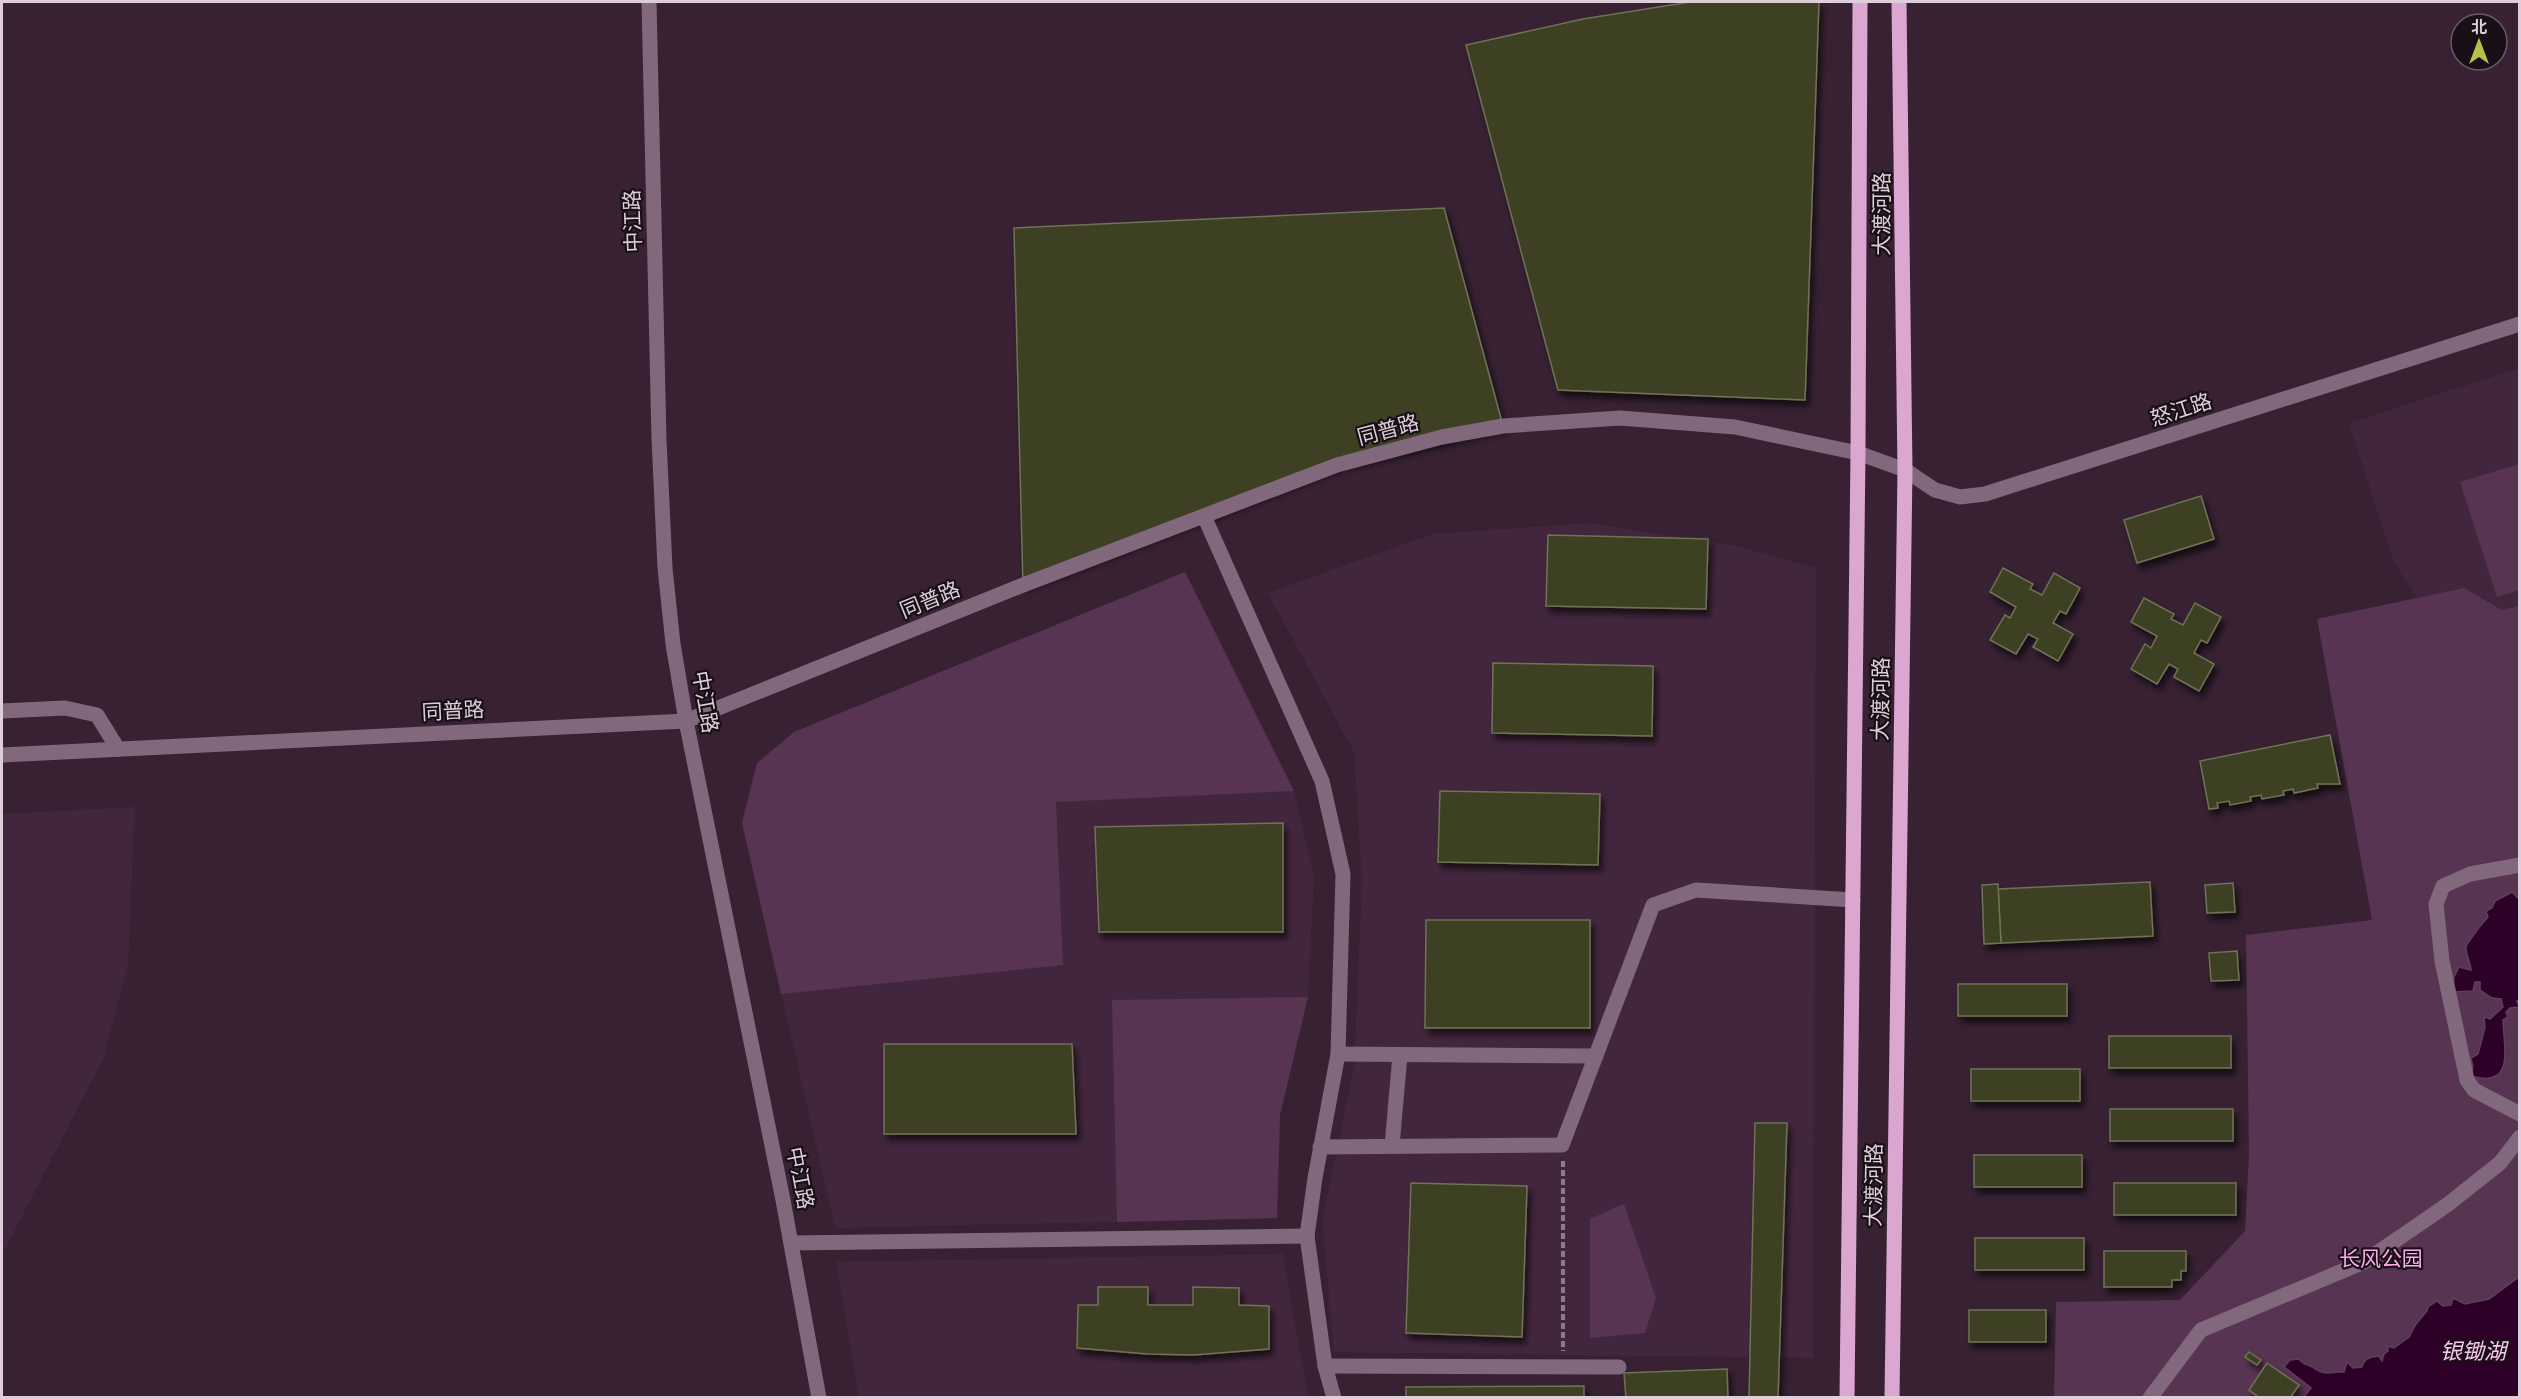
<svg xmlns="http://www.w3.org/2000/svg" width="2521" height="1399" viewBox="0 0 2521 1399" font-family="'Open Sans','Noto Sans SC',sans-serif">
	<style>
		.built { fill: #42263d }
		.green { fill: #573451 }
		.water { fill: #2c0027; stroke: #613e5c; stroke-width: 1.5 }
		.building { fill: #3c3f23; stroke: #6f7354; stroke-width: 1.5; filter: url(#shadow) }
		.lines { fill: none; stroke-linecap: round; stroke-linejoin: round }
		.path { stroke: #8d7b89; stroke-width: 4; stroke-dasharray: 6 3; stroke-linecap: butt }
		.minor { stroke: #82687c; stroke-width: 15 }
		.major { stroke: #dba6d0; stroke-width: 15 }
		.labels { text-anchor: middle; stroke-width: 4.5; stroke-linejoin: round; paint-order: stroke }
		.street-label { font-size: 21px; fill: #ddced9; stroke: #190f17 }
		.park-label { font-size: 21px; fill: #fdaaed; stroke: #190f17 }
		.water-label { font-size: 22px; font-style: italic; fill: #f9c7ee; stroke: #190f17 }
	</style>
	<defs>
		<filter id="shadow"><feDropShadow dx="3.5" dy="6" stdDeviation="3" flood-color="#0009"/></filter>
	</defs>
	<rect width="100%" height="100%" fill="#372133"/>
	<!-- built -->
	<g class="built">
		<path d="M 2519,368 L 2519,606 L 2502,610 L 2464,588 L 2417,598 L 2393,561 L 2349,423 Z"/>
		<path d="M 1589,523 L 1737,546 L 1816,568 L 1813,1358 L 1334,1352 L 1322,1220 L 1354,1068 L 1362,881 L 1354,752 L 1268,593 L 1432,534 Z"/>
		<path d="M 1185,572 L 1294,791 L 1314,876 L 1308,997 L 1280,1115 L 1277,1218 L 835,1228 L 742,823 L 757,763 L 794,732 Z"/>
		<path d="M 135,807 L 128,965 L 104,1057 L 2,1255 L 2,814 Z"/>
		<path d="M 1283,1254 L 1308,1397 L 859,1397 L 836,1262 Z"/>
	</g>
	<!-- green -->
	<g class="green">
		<path d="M 2519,464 L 2519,590 L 2497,597 L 2460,482 Z"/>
		<path d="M 1185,572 L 1294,791 L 1056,802 L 1063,965 L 781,994 L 742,823 L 757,763 L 794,732 Z"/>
		<path d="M 2464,588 L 2502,610 L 2519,606 L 2519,1397 L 2054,1398 L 2056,1302 L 2180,1300 L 2245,1231 L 2249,1154 L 2246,935 L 2372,920 L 2317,619 Z"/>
		<path d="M 1308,997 L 1280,1115 L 1277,1218 L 1117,1222 L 1112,1000 Z"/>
		<path d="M 1624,1204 L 1656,1298 L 1645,1333 L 1590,1338 L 1590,1219 Z"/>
	</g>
	<!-- water -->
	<g class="water">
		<path d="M 2512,892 L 2519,899 L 2520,998 L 2517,1001 L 2519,1007 L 2510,1008 L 2506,1012 L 2508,1017 L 2503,1020 C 2504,1049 2515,1089 2471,1076 L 2473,1067 L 2471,1058 L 2478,1054 L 2485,1027 L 2484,1017 L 2490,1019 L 2503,1007 L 2501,999 L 2492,998 L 2480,990 L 2480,982 L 2475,982 L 2473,991 L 2453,992 L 2454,977 L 2459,967 L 2471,970 C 2471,964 2466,955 2466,948 C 2465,945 2484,921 2488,917 L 2486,911 L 2492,908 L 2495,901 Z"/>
		<path d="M 2519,1277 L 2519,1397 L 2304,1397 L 2311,1388 L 2284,1367 L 2290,1360 L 2299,1359 C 2303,1365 2307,1364 2312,1367 C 2326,1377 2330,1371 2344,1372 L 2347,1362 L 2353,1368 L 2362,1367 C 2364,1358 2370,1357 2379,1356 L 2382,1361 L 2384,1354 L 2388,1351 L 2388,1346 L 2394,1348 L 2409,1337 L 2416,1324 L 2427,1311 L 2428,1307 L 2437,1301 L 2443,1306 L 2451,1305 L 2453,1298 L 2465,1304 L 2489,1299 Z"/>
	</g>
	<!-- building -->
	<g class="building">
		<path d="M 1690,2 L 1819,2 L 1805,400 L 1558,390 L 1466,45 L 1583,19 Z"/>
		<path d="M 1444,208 L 1503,426 L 1337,465 L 1023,585 L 1014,228 Z"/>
		<path d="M 2201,496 L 2214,539 L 2137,563 L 2124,520 Z"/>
		<path d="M 1548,535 L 1708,539 L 1706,609 L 1546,606 Z"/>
		<path d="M 2003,568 L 2033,584 L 2030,589 L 2042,595 L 2054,573 L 2080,588 L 2066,614 L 2060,611 L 2053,623 L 2073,634 L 2058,661 L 2033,647 L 2038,639 L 2028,634 L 2016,654 L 1990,640 L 2005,615 L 2010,618 L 2016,607 L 1990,592 Z"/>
		<path d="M 2144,598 L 2174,614 L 2171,619 L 2183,625 L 2195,603 L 2221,617 L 2207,643 L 2201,640 L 2194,653 L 2214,664 L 2199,691 L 2174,677 L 2178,669 L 2169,664 L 2157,684 L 2131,669 L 2145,644 L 2151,648 L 2157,636 L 2131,622 Z"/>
		<path d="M 1493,663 L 1653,666 L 1652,736 L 1492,733 Z"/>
		<path d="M 2330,735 L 2340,784 L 2317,784 L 2318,788 L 2294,793 L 2293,789 L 2283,791 L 2284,795 L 2262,799 L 2261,795 L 2250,797 L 2251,801 L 2230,805 L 2229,801 L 2217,803 L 2218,808 L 2209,809 L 2200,761 Z"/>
		<path d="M 1440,791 L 1600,794 L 1598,865 L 1438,862 Z"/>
		<path d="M 1283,823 L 1283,932 L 1099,932 L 1095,827 Z"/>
		<path d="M 2150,882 L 2153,936 L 2001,943 L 1998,889 Z"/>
		<path d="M 2233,883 L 2235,912 L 2207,913 L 2205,885 Z"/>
		<path d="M 1998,884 L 2001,943 L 1984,944 L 1982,885 Z"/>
		<path d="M 1426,920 L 1590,920 L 1590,1028 L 1425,1028 Z"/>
		<path d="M 2237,951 L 2239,980 L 2211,981 L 2209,953 Z"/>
		<rect x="1958" y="984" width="109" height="32"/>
		<rect x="2109" y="1036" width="122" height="32"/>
		<path d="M 884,1044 L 1072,1044 L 1076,1134 L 884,1134 Z"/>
		<rect x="1971" y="1069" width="109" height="32"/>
		<rect x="2110" y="1109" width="123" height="32"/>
		<path d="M 1755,1123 L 1787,1123 L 1778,1398 L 1749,1398 Z"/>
		<rect x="1974" y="1155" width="108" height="32"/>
		<path d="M 1411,1183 L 1527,1186 L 1522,1337 L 1406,1333 Z"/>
		<rect x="2114" y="1183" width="122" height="32"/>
		<rect x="1975" y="1238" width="109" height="32"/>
		<path d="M 2104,1251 L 2186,1251 L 2186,1271 L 2181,1271 L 2181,1280 L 2172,1280 L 2172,1287 L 2104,1287 Z"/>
		<path d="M 1098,1287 L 1148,1287 L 1148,1305 L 1193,1305 L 1193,1287 L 1239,1288 L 1239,1305 L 1269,1306 L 1269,1349 L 1193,1355 L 1148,1354 L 1077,1348 L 1078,1305 L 1098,1305 Z"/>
		<rect x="1969" y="1310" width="77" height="32"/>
		<path d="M 2249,1352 L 2261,1360 L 2257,1365 L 2245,1357 Z"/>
		<path d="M 2267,1363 L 2299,1385 L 2290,1398 L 2260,1398 L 2249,1390 Z"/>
		<path d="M 1727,1369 L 1728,1398 L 1626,1398 L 1624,1373 Z"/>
		<path d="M 1584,1386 L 1584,1398 L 1406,1398 L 1406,1387 Z"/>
	</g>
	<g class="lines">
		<!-- path -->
		<path class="path" d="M 1563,1161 L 1563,1351"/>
		<!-- minor -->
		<g class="minor">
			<path d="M 649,2 L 659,439 L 665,568 L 673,644 L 686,721 L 783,1200 L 819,1398"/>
			<path d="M 1204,516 L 1322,781 L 1343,874 L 1338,1054 L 1315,1178 L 1307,1236 L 1325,1366 L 1334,1398"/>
			<path d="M 2,711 L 65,708 L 97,715 L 118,749"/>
			<path d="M 2,755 L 686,721 L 1023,585 L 1337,465 L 1442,437 L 1503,426 L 1620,418 L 1735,427 L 1858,453 L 1905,470 L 1935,490 L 1960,497 L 1985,494 L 2520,324"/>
			<path d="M 2520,865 L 2470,874 L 2443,886 L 2436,904 L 2442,961 L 2467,1080 L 2474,1090 L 2520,1114"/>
			<path d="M 1338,1054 L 1596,1056"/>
			<path d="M 1392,1146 L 1400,1055"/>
			<path d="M 1320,1147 L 1562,1145 L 1653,905 L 1696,890 L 1853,900"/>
			<path d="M 791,1243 L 1307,1236"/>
			<path d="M 1325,1366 L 1619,1367"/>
			<path d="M 2150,1398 L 2201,1330 L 2364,1262 L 2447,1205 L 2500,1163 L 2520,1137"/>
		</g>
		<!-- major -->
		<g class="major">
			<path d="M 1847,1398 L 1858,453 L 1860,2"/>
			<path d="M 1892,1398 L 1905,470 L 1899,2"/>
		</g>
	</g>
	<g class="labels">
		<!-- street labels -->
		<g class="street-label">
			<text transform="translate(1882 214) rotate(-90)" y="7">大渡河路</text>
			<text transform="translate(633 221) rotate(-92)" y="7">中江路</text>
			<text transform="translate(2181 410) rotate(-18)" y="7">怒江路</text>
			<text transform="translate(1388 430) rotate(-15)" y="7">同普路</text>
			<text transform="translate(930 600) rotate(-22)" y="7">同普路</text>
			<text transform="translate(1881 699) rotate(-89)" y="7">大渡河路</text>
			<text transform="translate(705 702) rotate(80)" y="7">中江路</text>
			<text transform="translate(453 711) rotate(-3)" y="7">同普路</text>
			<text transform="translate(800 1178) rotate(79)" y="7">中江路</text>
			<text transform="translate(1874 1185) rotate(-89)" y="7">大渡河路</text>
		</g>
		<!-- park labels -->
		<g class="park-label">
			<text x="2381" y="1266">长风公园</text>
		</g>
		<!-- water labels -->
		<g class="water-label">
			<text x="2473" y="1359">银锄湖</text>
		</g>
	</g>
	<!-- border -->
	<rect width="2521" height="1399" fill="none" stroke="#ddced9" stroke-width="6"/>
	<!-- north arrow -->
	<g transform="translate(2479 42)"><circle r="28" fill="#190f17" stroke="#675b65" stroke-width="1.5"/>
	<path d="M0-4.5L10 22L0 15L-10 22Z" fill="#b6c149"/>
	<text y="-9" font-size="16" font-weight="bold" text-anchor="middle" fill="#ddced9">北</text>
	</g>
</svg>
